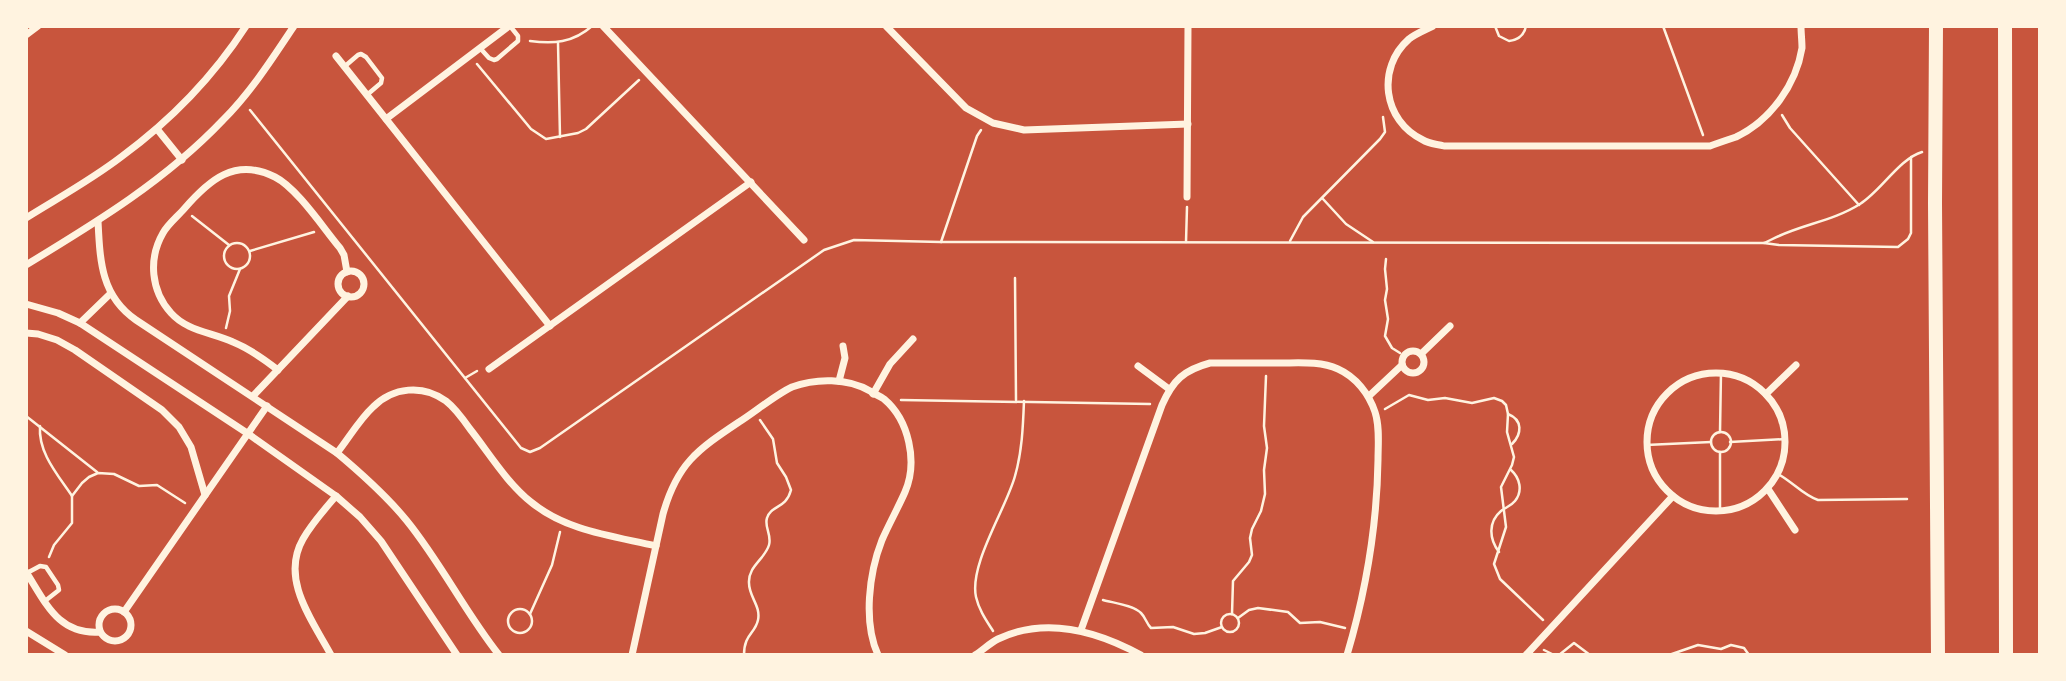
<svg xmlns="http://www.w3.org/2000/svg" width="2066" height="681" viewBox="0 0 2066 681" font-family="'Nunito Sans',sans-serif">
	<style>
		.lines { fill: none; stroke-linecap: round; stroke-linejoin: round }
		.path { stroke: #fff3e0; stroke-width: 2.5 }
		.service { stroke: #fff3e0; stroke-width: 4.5 }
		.minor { stroke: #fff3e0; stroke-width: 7 }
		.primary { stroke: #fff3e0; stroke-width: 14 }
	</style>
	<rect width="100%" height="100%" fill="#c8553d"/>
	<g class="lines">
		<!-- path -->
		<g class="path">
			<path d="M 1495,26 L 1499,36 L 1509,41 C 1518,40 1524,36 1526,26"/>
			<path d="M 1663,26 L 1703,135"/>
			<path d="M 530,41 C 553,44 573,43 592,26"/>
			<path d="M 558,43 L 560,137"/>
			<path d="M 477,64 L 531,129 L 546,139 L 578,133 L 586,129 L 639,80"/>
			<path d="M 250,110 L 521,448 L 530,452 L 540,448 L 824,250 L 854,240 L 941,242 L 1764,243"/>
			<path d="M 1782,115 L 1790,128 L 1859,205"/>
			<path d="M 1911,157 L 1911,233 L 1908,239 L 1898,247 L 1779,245 L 1764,243 C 1769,241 1774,238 1779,236 C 1805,224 1835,220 1860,204 C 1881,191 1899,159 1922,152"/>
			<path d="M 1323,199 L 1346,224 L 1373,242"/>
			<path d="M 192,216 L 229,245"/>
			<path d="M 1290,241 L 1303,217 L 1380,139 L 1385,132 L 1383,117"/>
			<path d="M 941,242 L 977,136 L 981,130"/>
			<path d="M 1186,242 L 1187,207"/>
			<circle cx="237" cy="256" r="13"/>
			<path d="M 250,251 L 314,232"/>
			<path d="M 1386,259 L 1385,269 L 1387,289 L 1385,300 L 1388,319 L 1385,336 L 1392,348 L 1400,353"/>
			<path d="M 1015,278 L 1016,400"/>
			<path d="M 226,328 L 230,311 L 229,296 L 240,269"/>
			<path d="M 465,378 L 477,371"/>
			<path d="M 901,400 L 1150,404"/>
			<path d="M 1385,409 L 1409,395 L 1428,400 L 1445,398 L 1472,403 L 1494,398 L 1502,401 L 1506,405 L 1508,414 L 1507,432 L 1514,457 L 1512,465 L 1501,487 L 1506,527 L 1494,564 L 1500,579 L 1543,620"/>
			<path d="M 1508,414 C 1523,420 1522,434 1512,444"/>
			<path d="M 26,416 L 97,472"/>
			<path d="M 40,426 C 38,453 58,475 72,496"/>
			<path d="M 1720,432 L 1721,372"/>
			<circle cx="1721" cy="442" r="10"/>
			<path d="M 1730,442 L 1786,439"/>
			<path d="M 1646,445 L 1711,442"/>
			<path d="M 1778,474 C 1793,482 1803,495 1818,500 L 1907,499"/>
			<path d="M 1720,512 L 1720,452"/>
			<path d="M 1499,552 C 1489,539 1488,522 1501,511 C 1506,507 1511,506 1515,501 C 1523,491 1520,478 1511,470"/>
			<path d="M 49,557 L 54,545 L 72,523 L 72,496 L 82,483 L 89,477 L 98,473 L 114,474 L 139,486 L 157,485 L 185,503"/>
			<path d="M 1103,600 C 1114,603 1133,605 1141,613 C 1146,618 1146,623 1151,628 L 1173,627 L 1194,634 L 1205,633 L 1222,627"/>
			<circle cx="520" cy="621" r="12"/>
			<path d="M 530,614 L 552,565 L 560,532"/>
			<path d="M 1232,614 L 1233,581 L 1249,562 L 1252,555 L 1250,538 L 1252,529 L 1261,511 L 1265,494 L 1264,470 L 1267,448 L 1264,426 L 1266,376"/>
			<circle cx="1230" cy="623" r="9"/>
			<path d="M 1238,618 L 1249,610 L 1258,608 L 1288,612 L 1300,623 L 1320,622 L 1345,628"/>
			<path d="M 993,631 C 986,620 979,610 976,597 C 969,564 1006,509 1015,476 C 1022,452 1023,427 1024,401"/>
			<path d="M 1544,650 L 1554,655"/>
			<path d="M 744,655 C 744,634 755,634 758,620 C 761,606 749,597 749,583 C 748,566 765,559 769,545 C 772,535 764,527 767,518 C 771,505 786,509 791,490 L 786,477 L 777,463 L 773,439 L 760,420"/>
			<path d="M 1559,655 L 1574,643 L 1590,655"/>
			<path d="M 1669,655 L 1698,645 L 1721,649 L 1731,645 L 1744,648 L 1749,655"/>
		</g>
		<!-- service -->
		<g class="service">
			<path d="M 480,48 L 489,58 L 494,60 L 497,59 L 518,41 L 518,36 L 510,26"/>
			<path d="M 344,67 L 358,55 L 361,54 L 366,57 L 382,78 L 381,83 L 368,94"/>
			<path d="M 27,573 L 40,566 L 46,567 L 58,585 L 59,590 L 45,601"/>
		</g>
		<!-- minor -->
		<g class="minor">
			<path d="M 603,26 L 804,240"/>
			<path d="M 886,26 L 966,108 L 993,123 L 1024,130 L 1188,124"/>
			<path d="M 1433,26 C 1425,30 1415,34 1409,39 C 1376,68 1383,121 1423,140 C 1429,144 1437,144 1444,146 L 1710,146 C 1718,143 1727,140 1736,137 C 1770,121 1796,85 1802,48 C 1802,41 1801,33 1801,26"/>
			<path d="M 26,35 L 38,26"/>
			<path d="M 336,56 L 550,326"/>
			<path d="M 386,119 L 509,26"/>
			<path d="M 157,129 L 182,160"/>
			<path d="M 1187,197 L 1188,26"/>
			<path d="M 26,218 C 58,198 91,180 121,157 C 170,121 213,77 246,26"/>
			<path d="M 98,221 C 100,261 101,296 136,320 L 337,453 C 362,474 386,495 407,521 C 441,563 465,612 499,655"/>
			<path d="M 26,265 C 97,222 166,180 223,120 C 251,92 272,59 294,26"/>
			<circle cx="351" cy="284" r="13"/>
			<path d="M 26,304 L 58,313 L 80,323 L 247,433 L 336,496 L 360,517 L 381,541 L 457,655"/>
			<path d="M 80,323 L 110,294"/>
			<path d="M 26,333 L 38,334 L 57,340 L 75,350 L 162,410 L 179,427 L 191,447 L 205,495"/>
			<circle cx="1413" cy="362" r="11"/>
			<path d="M 1421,354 L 1450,326"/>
			<path d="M 1138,366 L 1169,389"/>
			<path d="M 489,369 L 751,182"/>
			<path d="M 278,370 C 264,359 250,349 233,342 C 211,332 187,331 171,313 C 151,291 148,259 163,233 C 168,224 177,217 184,209 C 209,180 235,157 275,177 C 297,188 324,229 340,248 L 344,255 L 347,272"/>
			<circle cx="1716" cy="442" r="69"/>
			<path d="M 839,381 L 845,358 L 843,346"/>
			<path d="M 873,394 L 890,364 L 913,339"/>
			<path d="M 1766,394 L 1796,365"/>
			<path d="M 253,396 L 348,296"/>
			<path d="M 1369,396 L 1402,365"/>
			<path d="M 337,453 C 349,438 359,420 373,407 C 393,387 423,384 446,401 C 455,408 463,419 470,429 C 489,453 507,483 531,502 C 566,531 613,536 656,546"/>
			<path d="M 1768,489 L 1795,530"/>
			<path d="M 26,572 C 46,603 58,635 100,632"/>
			<circle cx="115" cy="625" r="16"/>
			<path d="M 124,612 L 267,406"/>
			<path d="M 1081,630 L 1162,405 C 1173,380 1184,370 1210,363 C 1233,363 1257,363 1280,363 C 1299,363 1320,361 1338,369 C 1356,377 1369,394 1375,412 C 1380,427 1378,445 1378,460 C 1377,526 1366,591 1347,655"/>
			<path d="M 26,631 L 65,655"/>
			<path d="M 331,655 C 312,620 280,579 303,539 C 312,523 325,509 336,496"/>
			<path d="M 632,655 L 663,514 C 677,464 697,450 739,422 C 755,412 775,395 792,387 C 816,378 848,378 870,391 C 874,394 880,396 884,399 C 909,420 918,462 905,492 C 898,508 889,524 882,540 C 869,573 863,622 878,655"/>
			<path d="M 975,655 C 983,650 990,643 998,639 C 1046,616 1097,631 1141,655"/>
			<path d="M 1526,655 L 1673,496"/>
		</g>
		<!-- primary -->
		<g class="primary">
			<path d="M 1936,26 L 1935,203 L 1938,655"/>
			<path d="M 2005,26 L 2006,655"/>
		</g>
	</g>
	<!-- border -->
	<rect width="2066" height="681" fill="none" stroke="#fff3e0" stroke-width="56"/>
</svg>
